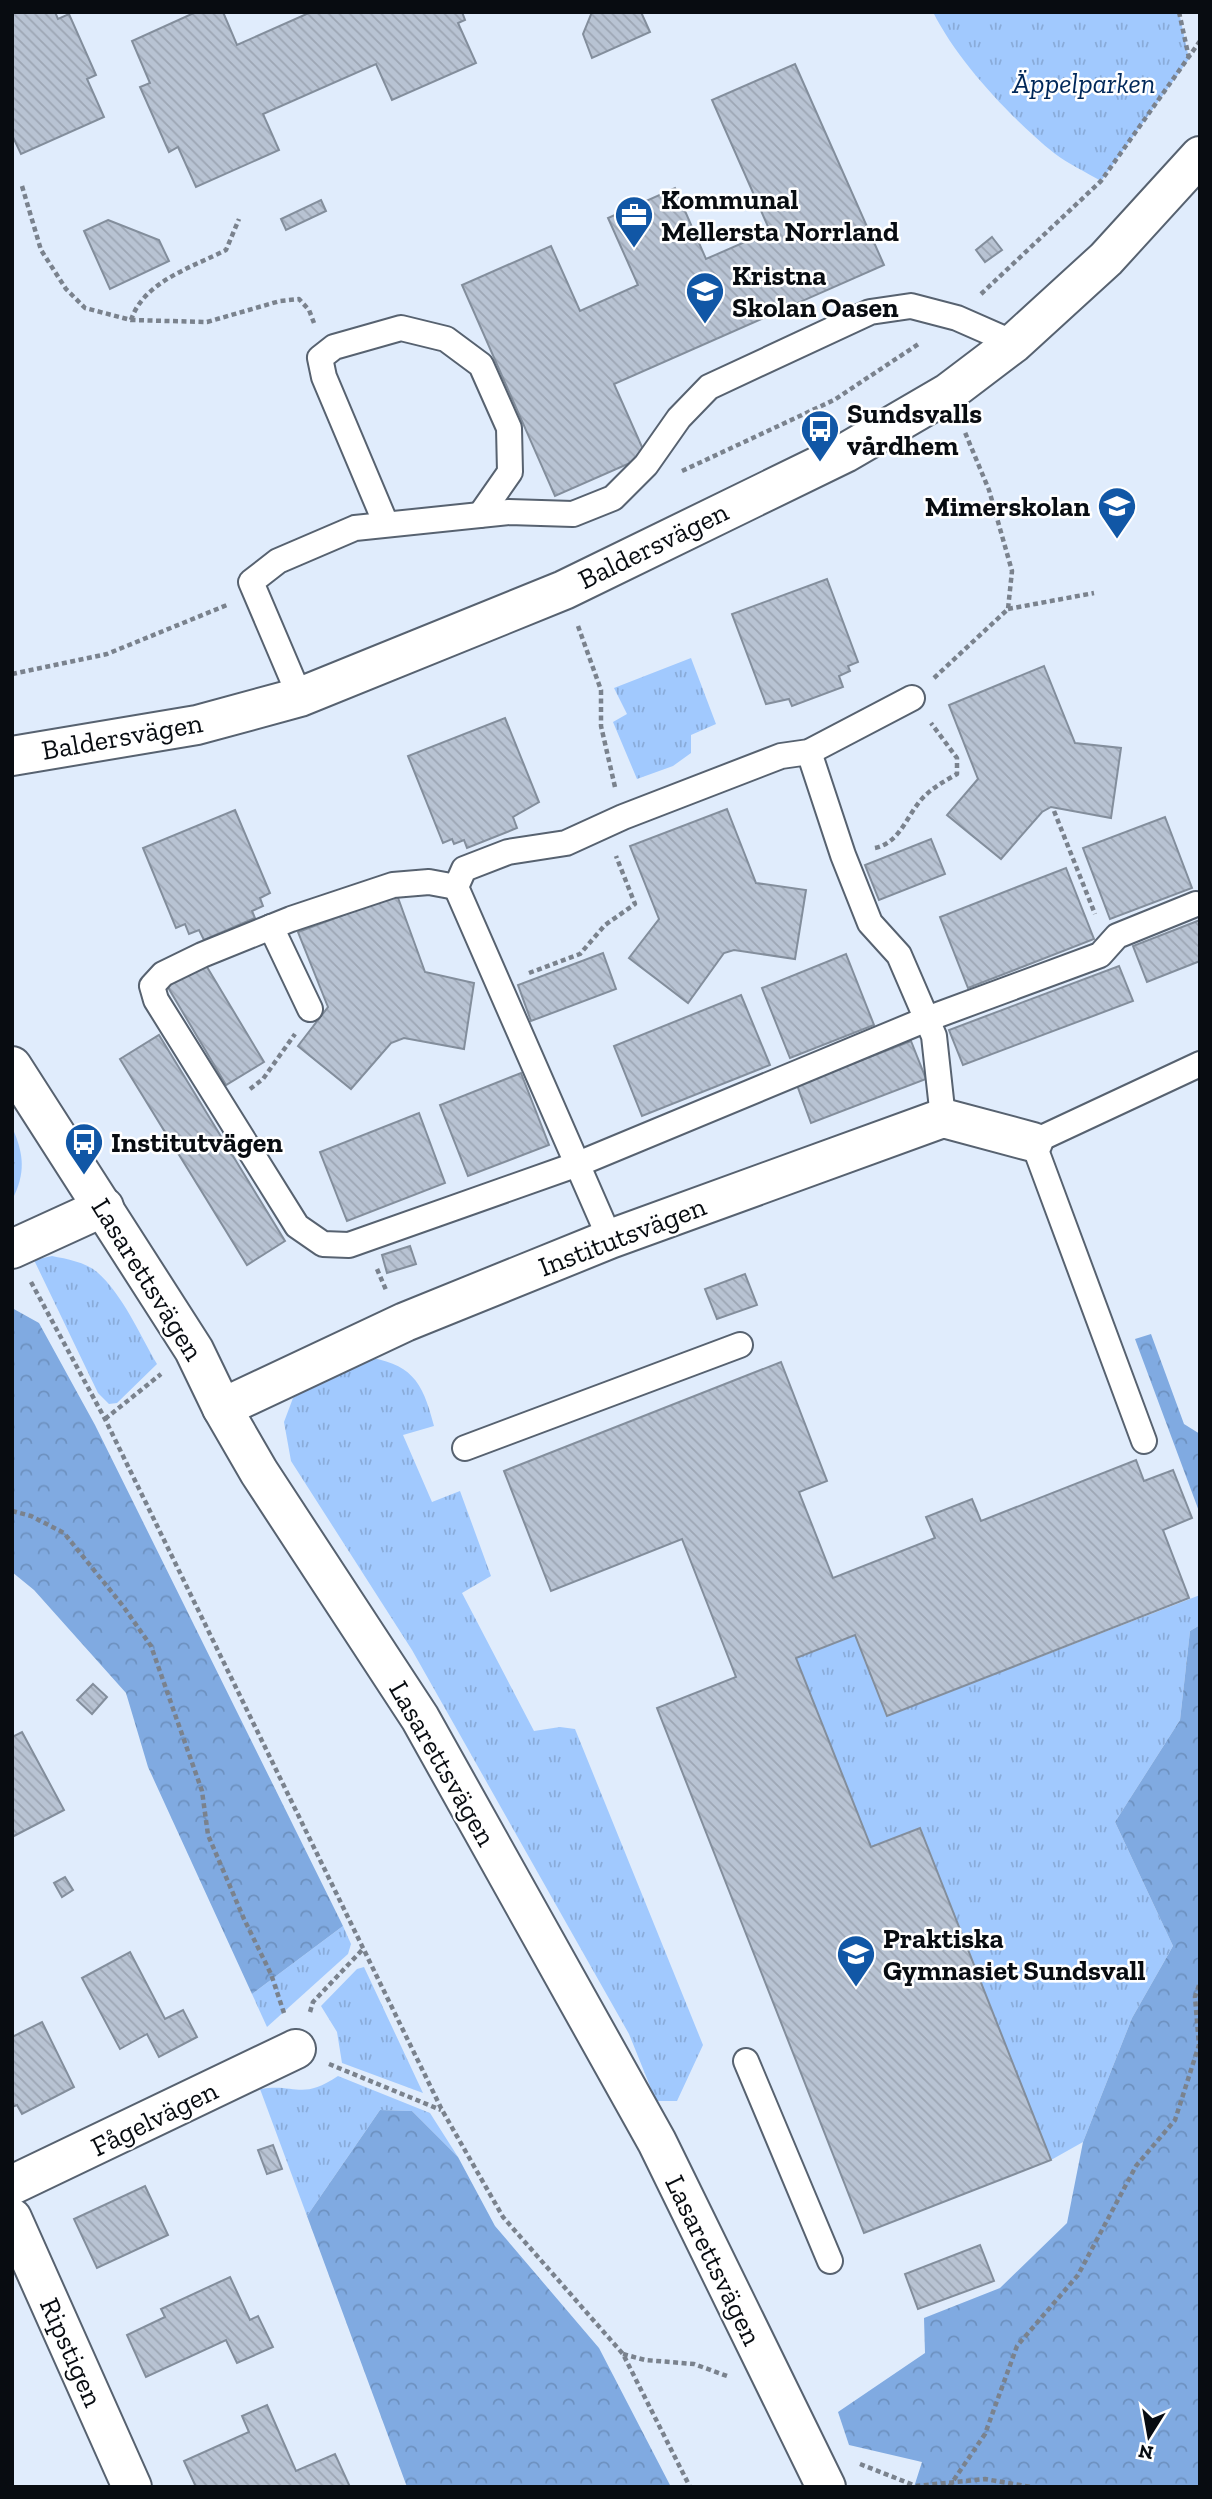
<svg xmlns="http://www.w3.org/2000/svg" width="1212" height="2499" viewBox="0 0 1212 2499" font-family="'Zilla Slab',serif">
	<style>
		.grass { fill: url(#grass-tufts) }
		.forest { fill: url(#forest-crowns) }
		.building { fill: url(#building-back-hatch); stroke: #838e9c; stroke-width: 2 }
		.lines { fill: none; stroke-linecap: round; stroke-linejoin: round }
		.service-casing { stroke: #576270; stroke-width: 28 }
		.minor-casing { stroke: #576270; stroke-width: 42 }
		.tertiary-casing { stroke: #576270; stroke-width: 42 }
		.path { stroke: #7a828d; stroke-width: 4.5; stroke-dasharray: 5 3.5; stroke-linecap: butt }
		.service { stroke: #fff; stroke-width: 24 }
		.minor { stroke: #fff; stroke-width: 38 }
		.tertiary { stroke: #fff; stroke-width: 38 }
		.labels { text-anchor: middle; stroke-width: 5; stroke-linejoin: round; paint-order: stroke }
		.park-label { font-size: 28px; font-style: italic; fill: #00285a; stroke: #fff }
		.poi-label { font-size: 28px; font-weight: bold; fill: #080c11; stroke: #fff; text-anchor: start }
		.street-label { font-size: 28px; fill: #080c11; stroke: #fff }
	</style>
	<defs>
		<pattern id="grass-tufts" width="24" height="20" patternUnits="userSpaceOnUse" patternTransform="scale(1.75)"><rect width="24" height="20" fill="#a1c9fe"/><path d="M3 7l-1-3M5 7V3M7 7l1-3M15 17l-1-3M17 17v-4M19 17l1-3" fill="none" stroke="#89abd9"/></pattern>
		<pattern id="forest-crowns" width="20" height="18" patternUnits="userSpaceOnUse" patternTransform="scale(1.75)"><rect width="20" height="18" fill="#80aae1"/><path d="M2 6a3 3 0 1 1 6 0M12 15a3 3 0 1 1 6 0" fill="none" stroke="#6d91c0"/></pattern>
		<pattern id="building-back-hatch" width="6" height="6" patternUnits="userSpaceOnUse" patternTransform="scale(1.75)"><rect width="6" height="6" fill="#b8c3d3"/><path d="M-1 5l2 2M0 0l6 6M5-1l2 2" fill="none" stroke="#9da6b4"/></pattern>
	</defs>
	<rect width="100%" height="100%" fill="#e0ecfc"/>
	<!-- grass -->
	<g class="grass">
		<path d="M 933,12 L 1179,12 L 1189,59 L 1101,181 C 1086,172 1068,164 1054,153 C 1011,118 958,62 933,12 Z"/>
		<path d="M 691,658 L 716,724 L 691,735 L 691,753 L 673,766 L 637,779 L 613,722 L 627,714 L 614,688 Z"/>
		<path d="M 12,1127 C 24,1154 26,1173 12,1200 Z"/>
		<path d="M 52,1256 C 67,1259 85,1262 97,1272 C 123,1295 140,1335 157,1364 L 117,1403 L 109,1404 L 98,1393 L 34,1260 Z"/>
		<path d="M 363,1356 C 411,1364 422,1379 434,1426 L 403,1435 L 432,1502 L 460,1491 L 491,1576 L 462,1593 L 534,1731 L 560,1727 L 575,1729 L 703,2045 L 677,2101 L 656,2101 L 629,2034 L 412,1650 L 291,1461 L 284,1422 L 293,1398 Z"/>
		<path d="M 1200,1595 L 1200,1625 L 1190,1631 L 1180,1720 L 1115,1822 L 1173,1946 L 1132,2018 L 1083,2142 L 1051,2160 L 920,1828 L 871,1847 L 796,1658 L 855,1635 L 887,1716 Z"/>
		<path d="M 343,1926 L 351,1944 L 348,1954 L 267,2027 L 252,1994 Z"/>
		<path d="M 364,1967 L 423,2093 L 342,2063 L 337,2032 L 321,2006 L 357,1969 Z"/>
		<path d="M 338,2076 L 430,2113 L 458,2157 L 412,2111 L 380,2110 L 307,2216 L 260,2089 C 296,2083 301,2101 338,2076 Z"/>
	</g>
	<!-- forest -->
	<g class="forest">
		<path d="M 12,1308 L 39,1323 L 95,1425 L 343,1926 L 252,1994 L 148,1767 L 126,1693 L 34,1590 L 12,1572 Z"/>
		<path d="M 1151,1334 L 1184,1424 L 1200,1434 L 1200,1514 L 1135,1339 Z"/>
		<path d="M 1200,1625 L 1200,2487 L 914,2487 L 922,2462 L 849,2445 L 838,2412 L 925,2353 L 924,2318 L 1000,2288 L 1067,2223 L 1083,2142 L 1132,2018 L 1173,1946 L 1115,1822 L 1180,1720 L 1190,1631 Z"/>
		<path d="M 380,2110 L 412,2111 L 458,2157 L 495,2226 L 599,2348 L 671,2487 L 407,2487 L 307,2216 Z"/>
	</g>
	<!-- building -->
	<g class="building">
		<path d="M 12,12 L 55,12 L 58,19 L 69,14 L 96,75 L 87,79 L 104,117 L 21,154 L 12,135 Z"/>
		<path d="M 196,12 L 223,12 L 237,45 L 311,12 L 462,12 L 465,20 L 458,23 L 476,63 L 392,100 L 376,64 L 263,114 L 279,150 L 196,187 L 178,147 L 169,152 L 140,87 L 150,83 L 132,41 Z"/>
		<path d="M 592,12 L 641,12 L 650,32 L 592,58 L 583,34 Z"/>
		<path d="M 795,64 L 884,265 L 614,384 L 646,456 L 555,496 L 462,285 L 551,246 L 580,311 L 638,285 L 608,218 L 675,188 L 706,259 L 770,231 L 712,100 Z"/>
		<path d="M 321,200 L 326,211 L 286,230 L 281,219 Z"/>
		<path d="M 108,220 L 159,240 L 169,261 L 110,289 L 84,231 Z"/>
		<path d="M 992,237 L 1002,250 L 985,262 L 976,250 Z"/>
		<path d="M 827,579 L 858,662 L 848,666 L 850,671 L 839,676 L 843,687 L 792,706 L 789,699 L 766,704 L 732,614 Z"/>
		<path d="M 1044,666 L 1075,743 L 1121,748 L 1111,818 L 1051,807 L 1042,812 L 1001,859 L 947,815 L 978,779 L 949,705 Z"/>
		<path d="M 505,718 L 539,802 L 513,817 L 517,828 L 467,848 L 464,840 L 454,844 L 452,839 L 443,843 L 408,756 Z"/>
		<path d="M 727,809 L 756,883 L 806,890 L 795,959 L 734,950 L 724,953 L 688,1003 L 629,958 L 659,919 L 630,846 Z"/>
		<path d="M 235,810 L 270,893 L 260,898 L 263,906 L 252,911 L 255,918 L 204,940 L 199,930 L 189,934 L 185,924 L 176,928 L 143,848 Z"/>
		<path d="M 1165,817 L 1192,888 L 1110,919 L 1083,848 Z"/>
		<path d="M 931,839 L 945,874 L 879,900 L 865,865 Z"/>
		<path d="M 1066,868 L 1094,939 L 968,988 L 940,917 Z"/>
		<path d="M 397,895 L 425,972 L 474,983 L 464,1049 L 404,1038 L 391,1043 L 351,1089 L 298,1046 L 328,1007 L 298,932 Z"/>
		<path d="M 1200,920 L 1200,961 L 1147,982 L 1133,946 Z"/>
		<path d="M 603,953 L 616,989 L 531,1021 L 518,985 Z"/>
		<path d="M 846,954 L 874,1025 L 790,1058 L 762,988 Z"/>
		<path d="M 204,962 L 264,1062 L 226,1085 L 166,984 Z"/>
		<path d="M 1119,966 L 1133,1001 L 963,1065 L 949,1030 Z"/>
		<path d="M 741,995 L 770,1065 L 642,1116 L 614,1046 Z"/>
		<path d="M 159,1035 L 285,1241 L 247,1265 L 120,1059 Z"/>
		<path d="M 911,1041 L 926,1079 L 811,1123 L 797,1085 Z"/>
		<path d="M 521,1073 L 549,1145 L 468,1176 L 440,1105 Z"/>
		<path d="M 419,1113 L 445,1183 L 347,1221 L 320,1152 Z"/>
		<path d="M 410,1246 L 416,1264 L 387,1273 L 382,1255 Z"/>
		<path d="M 745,1274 L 757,1305 L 717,1319 L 705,1289 Z"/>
		<path d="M 781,1362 L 827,1481 L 799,1492 L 833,1578 L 935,1538 L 926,1517 L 972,1499 L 981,1521 L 1136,1460 L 1144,1481 L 1173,1470 L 1192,1518 L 1163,1530 L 1189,1598 L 887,1716 L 855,1635 L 796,1658 L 871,1847 L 920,1828 L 1051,2160 L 864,2233 L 657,1708 L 736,1677 L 682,1539 L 551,1591 L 504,1471 Z"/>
		<path d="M 93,1684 L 107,1697 L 92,1714 L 77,1700 Z"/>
		<path d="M 22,1732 L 64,1810 L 12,1837 L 12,1737 Z"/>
		<path d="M 65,1877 L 73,1890 L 62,1897 L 54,1883 Z"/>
		<path d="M 130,1952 L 165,2019 L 183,2010 L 197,2037 L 159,2057 L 147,2034 L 120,2049 L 82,1978 Z"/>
		<path d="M 42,2022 L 74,2087 L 22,2114 L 17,2105 L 12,2107 L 12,2037 Z"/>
		<path d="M 273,2145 L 282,2169 L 267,2174 L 258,2150 Z"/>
		<path d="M 145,2186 L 168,2235 L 97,2268 L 74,2219 Z"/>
		<path d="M 980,2245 L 994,2281 L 918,2309 L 905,2274 Z"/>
		<path d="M 230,2277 L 250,2320 L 258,2316 L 273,2347 L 237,2363 L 226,2340 L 146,2377 L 127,2335 L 165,2317 L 161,2309 Z"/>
		<path d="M 267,2405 L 296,2471 L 335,2454 L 350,2487 L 196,2487 L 184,2461 L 249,2432 L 242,2416 Z"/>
	</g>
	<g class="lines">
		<!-- service casing -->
		<g class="service-casing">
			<g id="service">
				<path d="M 386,524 L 324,377 L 320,358 L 334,347 L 401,328 L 446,339 L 481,365 L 509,428 L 510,472 L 480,515"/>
				<path d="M 300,697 L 251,582 L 278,561 L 355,528 L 509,512 L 573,514 L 613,498 L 646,465 L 679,418 L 709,387 L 870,312 L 911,306 L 957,318 L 1014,343"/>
				<path d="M 809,752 L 843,855 L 870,923 L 899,955 L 934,1036 L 943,1118"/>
				<path d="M 456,887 L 429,882 L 393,885 L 291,919 L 202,955 L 163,974 L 152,986 L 156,1000 L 297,1226 L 323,1244 L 349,1245 L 578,1164 L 927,1019 L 1100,955 L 1117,936 L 1196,904"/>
				<path d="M 271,927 L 310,1009"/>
				<path d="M 610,1239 L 456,887 L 464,869 L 508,852 L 566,843 L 623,817 L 781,756 L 809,752 L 912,698"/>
				<path d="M 1144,1441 L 1033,1142 L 1200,1064"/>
				<path d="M 465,1448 L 740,1345"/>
				<path d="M 746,2061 L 830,2261"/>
			</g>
		</g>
		<!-- minor casing -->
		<g class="minor-casing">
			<g id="minor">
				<path d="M 12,1249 L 104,1207"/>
				<path d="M 222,1408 L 405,1322 L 610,1239 L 943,1118 L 1033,1142"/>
				<path d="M 12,2185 L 296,2049"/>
				<path d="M 12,2218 L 132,2487"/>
			</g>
		</g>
		<!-- tertiary casing -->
		<g class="tertiary-casing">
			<g id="tertiary">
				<path d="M 12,756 L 197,725 L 300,697 L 564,590 L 845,453 L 948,393 L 1014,343 L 1106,259 L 1200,156"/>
				<path d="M 12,1066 L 194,1350 L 222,1408 L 259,1472 L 420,1718 L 657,2142 L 826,2487"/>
			</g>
		</g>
		<!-- path -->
		<g class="path">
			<path d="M 1179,12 L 1189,58"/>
			<path d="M 22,186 L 41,250 L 66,289 L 85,308 L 131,320 L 207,322 L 280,301 L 299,299 L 309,310 L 314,323"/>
			<path d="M 981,294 L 1101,181 L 1200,41"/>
			<path d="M 131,320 C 144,281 193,267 226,250 L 239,219"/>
			<path d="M 682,471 L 834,400 L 920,343"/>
			<path d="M 1008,609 L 1094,593"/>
			<path d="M 578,626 L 601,690 L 601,726 L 615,787"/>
			<path d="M 12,674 L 107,654 L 227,605"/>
			<path d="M 934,678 L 1008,609 L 1012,571 L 989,490 L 964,430"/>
			<path d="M 1054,811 L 1095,914"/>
			<path d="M 875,848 C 899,843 906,818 920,801 C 930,789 943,782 957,774 L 957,758 L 931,723"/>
			<path d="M 529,973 L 580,954 L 605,925 L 635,904 L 616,856"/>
			<path d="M 250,1089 L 263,1079 L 295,1034"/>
			<path d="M 377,1269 L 386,1290"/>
			<path d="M 31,1282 L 105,1419 L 442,2110 L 503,2217 L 623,2354 L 690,2487"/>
			<path d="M 105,1419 L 161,1374"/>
			<path d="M 12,1511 L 31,1516 L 64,1533 L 123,1606 L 151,1646 L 202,1791 L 208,1835 L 244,1919 L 271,1974 L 284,2013"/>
			<path d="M 310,2012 L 313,2002 L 363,1949"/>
			<path d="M 329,2064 L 441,2110"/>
			<path d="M 623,2354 L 645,2360 L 694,2364 L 727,2376"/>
			<path d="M 860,2464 L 916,2486 L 985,2479 L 1031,2487"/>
			<path d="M 949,2487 L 985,2434 L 1017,2346 L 1078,2275 L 1136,2166 L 1175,2120 L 1199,2045 L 1195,1997 L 1200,1982"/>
		</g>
		<!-- service -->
		<use href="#service" class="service"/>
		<!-- minor -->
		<use href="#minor" class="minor"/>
		<!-- tertiary -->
		<use href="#tertiary" class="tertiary"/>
	</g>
	<!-- icons -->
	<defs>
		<g id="office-pin" transform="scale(2.0125)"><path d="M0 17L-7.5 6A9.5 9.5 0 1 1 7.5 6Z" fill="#1157a6" stroke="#fff"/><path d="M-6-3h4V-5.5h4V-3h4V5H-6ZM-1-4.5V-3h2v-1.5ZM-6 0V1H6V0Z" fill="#fff"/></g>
		<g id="school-pin" transform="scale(2.0125)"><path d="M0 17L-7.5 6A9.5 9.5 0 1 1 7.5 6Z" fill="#1157a6" stroke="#fff"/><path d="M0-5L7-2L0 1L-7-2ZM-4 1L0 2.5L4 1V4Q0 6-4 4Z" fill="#fff"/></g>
		<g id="bus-pin" transform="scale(2.0125)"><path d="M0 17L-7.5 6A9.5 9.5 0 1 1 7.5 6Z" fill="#1157a6" stroke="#fff"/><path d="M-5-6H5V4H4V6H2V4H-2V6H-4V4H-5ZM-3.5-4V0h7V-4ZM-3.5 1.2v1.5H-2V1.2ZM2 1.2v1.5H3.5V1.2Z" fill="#fff"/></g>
	</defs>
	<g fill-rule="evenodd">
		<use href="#office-pin" x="634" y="215"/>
		<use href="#school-pin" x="705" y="291"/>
		<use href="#bus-pin" x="820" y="429"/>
		<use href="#school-pin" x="1117" y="506"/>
		<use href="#bus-pin" x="84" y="1142"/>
		<use href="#school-pin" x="856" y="1954"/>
	</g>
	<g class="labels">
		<!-- park labels -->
		<g class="park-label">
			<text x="1084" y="93">Äppelparken</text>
		</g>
		<!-- poi labels -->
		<g class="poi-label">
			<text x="661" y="209">Kommunal<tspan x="661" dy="32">Mellersta Norrland</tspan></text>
			<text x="732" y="285">Kristna<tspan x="732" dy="32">Skolan Oasen</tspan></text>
			<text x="847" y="423">Sundsvalls<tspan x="847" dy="32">vårdhem</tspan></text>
			<text x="1090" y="516" text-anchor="end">Mimerskolan</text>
			<text x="111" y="1152">Institutvägen</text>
			<text x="883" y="1948">Praktiska<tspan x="883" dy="32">Gymnasiet Sundsvall</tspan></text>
		</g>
		<!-- street labels -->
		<g class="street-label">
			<text transform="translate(653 545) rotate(-26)" y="10">Baldersvägen</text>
			<text transform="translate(122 736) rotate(-10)" y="10">Baldersvägen</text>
			<text transform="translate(622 1236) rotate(-21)" y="10">Institutsvägen</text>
			<text transform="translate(148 1279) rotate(58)" y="10">Lasarettsvägen</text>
			<text transform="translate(443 1763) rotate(60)" y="10">Lasarettsvägen</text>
			<text transform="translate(154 2118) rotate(-26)" y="10">Fågelvägen</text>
			<text transform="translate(714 2260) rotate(64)" y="10">Lasarettsvägen</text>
			<text transform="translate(72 2352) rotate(66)" y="10">Ripstigen</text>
		</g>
	</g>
	<!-- border -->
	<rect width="1212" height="2499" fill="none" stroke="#080c11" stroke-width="28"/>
	<!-- north arrow -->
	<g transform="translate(1149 2436) rotate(191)" stroke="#ffffff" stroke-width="5" paint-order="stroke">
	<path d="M0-5L12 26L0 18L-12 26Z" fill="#080c11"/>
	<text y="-10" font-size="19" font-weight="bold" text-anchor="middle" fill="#080c11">N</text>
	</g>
</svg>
